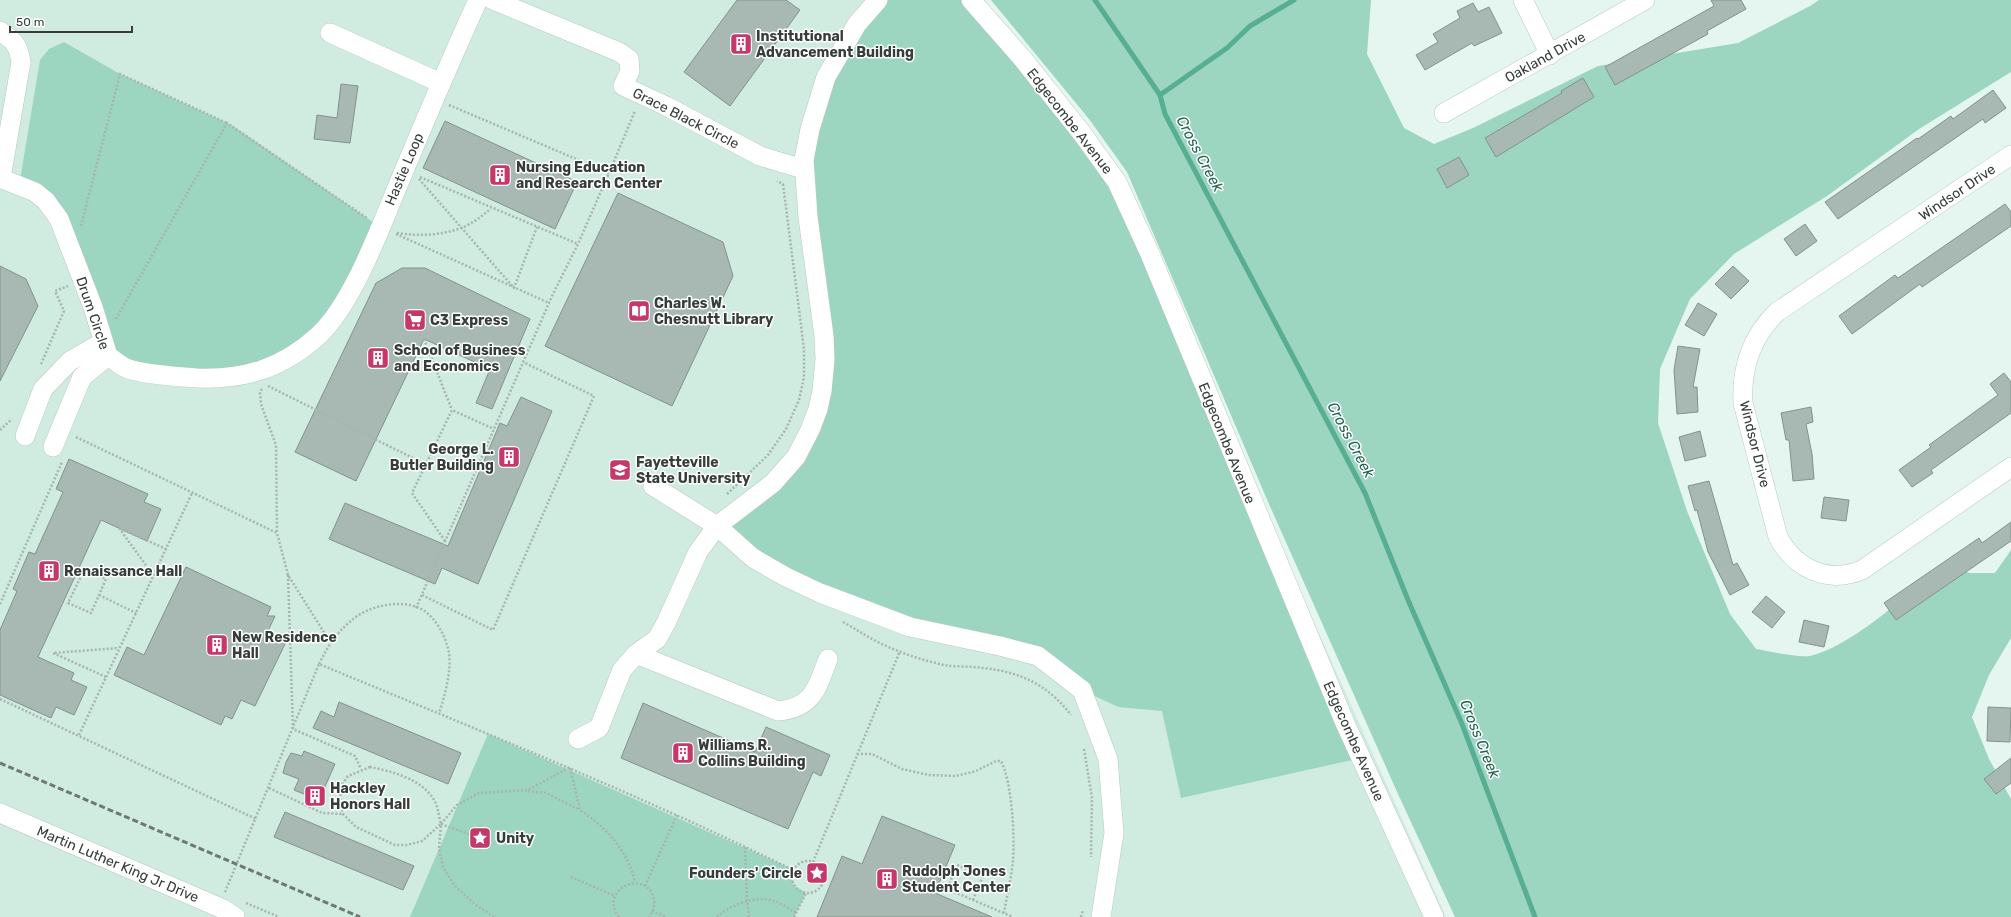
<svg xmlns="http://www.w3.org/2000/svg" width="2011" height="917" viewBox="0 0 2011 917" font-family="Rubik,sans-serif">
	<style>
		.built { fill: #d0ebe0 }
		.green { fill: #9cd5c0 }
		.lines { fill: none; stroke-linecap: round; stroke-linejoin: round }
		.stream { stroke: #58ae93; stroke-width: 5 }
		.building { fill: #a7b9b2; stroke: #82938d }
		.minor-casing { stroke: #b8cac3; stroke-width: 20 }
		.path { stroke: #a7b5b0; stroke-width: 2.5; stroke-dasharray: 2 2; stroke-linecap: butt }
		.minor { stroke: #fff; stroke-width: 19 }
		.rail { stroke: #6e7875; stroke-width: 3; stroke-dasharray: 6 3; stroke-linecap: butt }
		.labels { text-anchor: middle; stroke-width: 3; stroke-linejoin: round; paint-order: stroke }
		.poi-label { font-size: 14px; font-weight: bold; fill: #363d3b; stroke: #fff; text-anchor: start }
		.street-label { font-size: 14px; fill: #363d3b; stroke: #fff }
		.water-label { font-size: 15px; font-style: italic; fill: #226551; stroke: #fff }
	</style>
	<rect width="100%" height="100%" fill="#e4f6ef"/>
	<!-- built -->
	<path class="built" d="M 0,0 L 969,0 L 1117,182 L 1446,917 L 0,917 Z"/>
	<!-- green -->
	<g class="green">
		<path d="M 879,0 L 969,0 L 1117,182 L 1361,758 L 1181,798 L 1162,711 L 1118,707 L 1082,690 L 1038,656 L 820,593 L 717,526 L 773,483 L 822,391 L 804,160 L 819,95 Z"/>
		<path d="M 991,0 L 1371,0 L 1367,54 L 1404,128 L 1434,144 L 1473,128 L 1598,66 L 1738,43 L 1810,6 L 1819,0 L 2011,0 L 2011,72 L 1919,129 L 1827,196 L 1734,254 L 1690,299 L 1660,369 L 1658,423 L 1687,511 L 1730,614 L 1756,649 C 1767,651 1801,658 1810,656 C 1851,647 1911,592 1942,564 L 1970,573 L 1995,573 L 2011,550 L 2011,638 L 1989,675 L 1972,717 L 1989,759 L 2011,799 L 2011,917 L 1455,917 L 1398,794 L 1269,504 L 1127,172 L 1089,119 Z"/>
		<path d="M 64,42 L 120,74 L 233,126 L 380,227 L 367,256 L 302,349 L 220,379 L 108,356 L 59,219 L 19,186 L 40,60 L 49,49 Z"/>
		<path d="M 488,734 L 792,869 L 793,885 L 806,893 L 794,917 L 410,917 Z"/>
	</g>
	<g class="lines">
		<!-- stream -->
		<g class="stream">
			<path d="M 1095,0 L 1160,95 L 1165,114 L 1365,493 L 1408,600 L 1462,724 L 1535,917"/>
			<path d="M 1160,95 L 1227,48 L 1250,26 L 1294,0"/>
		</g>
	</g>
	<!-- building -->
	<g class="building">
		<path d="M 737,0 L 786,0 L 800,10 L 730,106 L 684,72 Z"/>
		<path d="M 1711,0 L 1741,0 L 1746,9 L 1707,31 L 1708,34 L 1615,85 L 1605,67 L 1714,6 Z"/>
		<path d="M 1473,3 L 1478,12 L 1489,7 L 1502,33 L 1474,46 L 1472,43 L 1425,70 L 1416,55 L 1438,42 L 1433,34 L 1460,18 L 1457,11 Z"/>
		<path d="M 1583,78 L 1594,97 L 1496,157 L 1485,138 L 1562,93 L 1561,91 Z"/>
		<path d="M 341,84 L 358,86 L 350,143 L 314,139 L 317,115 L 337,118 Z"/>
		<path d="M 1993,90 L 2006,108 L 1985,123 L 1983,119 L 1838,219 L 1825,202 L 1917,138 L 1918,139 L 1951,116 L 1953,119 Z"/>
		<path d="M 445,121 L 577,182 L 555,229 L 423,168 Z"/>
		<path d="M 1459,157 L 1469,175 L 1447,188 L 1437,169 Z"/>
		<path d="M 618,193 L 723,242 L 733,276 L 672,406 L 545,346 Z"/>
		<path d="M 2005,204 L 2011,212 L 2011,226 L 1922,287 L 1920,284 L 1852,334 L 1839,316 L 1895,275 L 1898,278 Z"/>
		<path d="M 1805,224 L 1817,241 L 1796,256 L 1784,239 Z"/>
		<path d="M 0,266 L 26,279 L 38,306 L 0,381 Z"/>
		<path d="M 1733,266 L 1749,281 L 1731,299 L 1715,284 Z"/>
		<path d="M 402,268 L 425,268 L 530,319 L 492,409 L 476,403 L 490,369 L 424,339 L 356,481 L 295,452 L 376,283 Z"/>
		<path d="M 1698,303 L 1717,314 L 1704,336 L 1685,325 Z"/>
		<path d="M 1678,346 L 1700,349 L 1693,387 L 1697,387 L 1698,412 L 1677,414 L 1674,370 Z"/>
		<path d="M 2004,373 L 2011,382 L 2011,413 L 1931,470 L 1933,473 L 1912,487 L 1899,470 L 1931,447 L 1929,445 L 1998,395 L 1990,384 Z"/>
		<path d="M 521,397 L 552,411 L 478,584 L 442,568 L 435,584 L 329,539 L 345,503 L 448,546 L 500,423 L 507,426 Z"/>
		<path d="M 1811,407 L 1813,422 L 1806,424 L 1812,454 L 1814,479 L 1793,481 L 1789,440 L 1786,440 L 1781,413 Z"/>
		<path d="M 1700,431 L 1706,456 L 1685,461 L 1679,437 Z"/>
		<path d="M 69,459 L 148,494 L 144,502 L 161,509 L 147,541 L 101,520 L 38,657 L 74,673 L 71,680 L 87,687 L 74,715 L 56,707 L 51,718 L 0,695 L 0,630 L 17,591 L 13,589 L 29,552 L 35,554 L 63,492 L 56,489 Z"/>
		<path d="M 1709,481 L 1733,565 L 1737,563 L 1749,585 L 1730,595 L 1708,552 L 1697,510 L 1695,511 L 1688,486 Z"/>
		<path d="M 1824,497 L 1849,500 L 1846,521 L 1821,518 Z"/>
		<path d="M 2011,522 L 2011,541 L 1896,620 L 1884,603 L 1979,538 L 1982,543 Z"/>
		<path d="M 186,567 L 271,607 L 267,616 L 275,616 L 267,633 L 286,642 L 255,706 L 241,700 L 232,719 L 225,716 L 221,725 L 114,675 L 127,647 L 144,655 Z"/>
		<path d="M 1766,596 L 1785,612 L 1772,628 L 1752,612 Z"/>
		<path d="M 1804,620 L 1829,626 L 1824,647 L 1799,642 Z"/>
		<path d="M 339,702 L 461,753 L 448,784 L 313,728 L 321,711 L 334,717 Z"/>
		<path d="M 643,703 L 755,752 L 766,727 L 830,755 L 821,776 L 813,772 L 788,829 L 621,758 Z"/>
		<path d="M 1988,707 L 2011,708 L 2010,742 L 1987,741 Z"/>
		<path d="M 304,751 L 335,764 L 319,800 L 294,790 L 299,779 L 283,773 L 286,762 L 291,753 L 302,756 Z"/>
		<path d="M 2011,758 L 2011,783 L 1996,794 L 1984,779 Z"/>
		<path d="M 285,812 L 414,866 L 403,890 L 274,837 Z"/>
		<path d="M 882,816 L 955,845 L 935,893 L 992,917 L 817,917 L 842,856 L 862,864 Z"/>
	</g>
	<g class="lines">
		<!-- minor casing -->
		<g class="minor-casing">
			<g id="minor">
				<path d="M 493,0 L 619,52 L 629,59 L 630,71 L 623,86 L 666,106 L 760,156 L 803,169"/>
				<path d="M 971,0 L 1022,58 L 1081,132 L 1117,182 L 1150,254 L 1345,723 L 1434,917"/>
				<path d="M 1523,0 L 1550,55"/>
				<path d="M 0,31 C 14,41 18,44 21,62 L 1,178"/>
				<path d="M 330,33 L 441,83"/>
				<path d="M 1444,113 L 1645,0"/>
				<path d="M 2011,155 L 1777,312 C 1752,336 1741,368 1743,403 L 1778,537 C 1795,569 1828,584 1862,570 L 2011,467"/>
				<path d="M 0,178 L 35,192 L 46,201 L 59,219 L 93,307 L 108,356 C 114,360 120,365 126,368 C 139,374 182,377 197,378 C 245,380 283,368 319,335 C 354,302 382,223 401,178 C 426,118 451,59 478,0"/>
				<path d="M 25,436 L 43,389 L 70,361 L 103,342"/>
				<path d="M 53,447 L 82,377 L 108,356"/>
				<path d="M 653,486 L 717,526 L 753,558 L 786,577 L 820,593 L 910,627 L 1000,646 L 1038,656 L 1082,690 L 1108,759 L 1114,833 L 1101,917"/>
				<path d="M 636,654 L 778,711 C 813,708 817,688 828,659"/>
				<path d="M 578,739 L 599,728 L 622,670 L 636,654 L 657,639 L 666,623 L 698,552 L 717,526 L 773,483 L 796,457 L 810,430 L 818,409 L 822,391 L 825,359 L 824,336 L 808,217 L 804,160 L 810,129 L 826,77 L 857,24 L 878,0"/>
				<path d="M 0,813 L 223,909 L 235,917"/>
			</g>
		</g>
		<!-- path -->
		<g class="path">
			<path d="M 449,105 L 609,173"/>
			<path d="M 420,177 L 578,244"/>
			<path d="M 419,179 L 514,288 L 537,227"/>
			<path d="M 81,226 L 120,74 L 227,123"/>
			<path d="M 397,233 C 420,237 453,235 473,222 C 480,218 485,213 491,209"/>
			<path d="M 396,234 L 549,303"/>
			<path d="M 116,319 L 227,123 L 367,218"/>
			<path d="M 424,339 L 452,410"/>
			<path d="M 41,364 L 64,311 L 55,291 L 68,286"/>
			<path d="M 268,386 L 425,464"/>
			<path d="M 262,389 L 260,392 L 261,404 L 276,445 L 277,533"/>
			<path d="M 0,430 L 12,419"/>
			<path d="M 76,437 L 277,533 L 288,575 L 330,642"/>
			<path d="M 727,494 L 768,455 L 786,429 L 799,400 L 804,377 L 804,350 L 800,317 L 783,184 L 777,181"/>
			<path d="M 445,541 L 412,493 L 452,410 L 494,429"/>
			<path d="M 85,568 L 106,579 L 91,613 L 68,603 Z"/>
			<path d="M 153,575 L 119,528 L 166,549"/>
			<path d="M 288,575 L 293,729 L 355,756 L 361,769"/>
			<path d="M 99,595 L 136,613"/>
			<path d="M 422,595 L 493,630 L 594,396 L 523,362"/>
			<path d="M 0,604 L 62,462"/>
			<path d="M 416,608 L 552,296 L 578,244 L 609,173 L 635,111"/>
			<path d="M 843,622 C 856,629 867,637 880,643 C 900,653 922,660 944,665 C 956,667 970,666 983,668 C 1021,672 1048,685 1071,715"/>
			<path d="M 319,664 C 328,646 336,633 352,620 C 369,605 406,597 426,612 C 437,621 444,634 448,648 C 453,666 445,696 439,713"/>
			<path d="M 106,677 L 53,653 L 119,648"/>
			<path d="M 0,699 L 256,819"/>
			<path d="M 79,735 L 192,493"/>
			<path d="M 1084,749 L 1092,798 L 1091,857"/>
			<path d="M 857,754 L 872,754 L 902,769 L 929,775 L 956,776 L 976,771 L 996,761 L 1001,761 C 1012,782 1015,838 1013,861 C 1011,879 1007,896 1004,913"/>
			<path d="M 370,767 C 391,771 422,779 434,800 C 438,806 439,817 441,824 L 422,841 L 407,845 L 395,845 L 356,827 L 343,814 L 340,800 L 341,786 L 348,776 Z"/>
			<path d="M 269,788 L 322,813 L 343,814"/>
			<path d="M 528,791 L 546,793 L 580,810"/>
			<path d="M 441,824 L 480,838"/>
			<path d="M 745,847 L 747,900 L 749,917"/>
			<circle cx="808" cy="877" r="16"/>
			<path d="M 813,862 L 900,651"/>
			<path d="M 571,877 L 615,896"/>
			<path d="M 645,886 L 677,815"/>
			<path d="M 225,892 L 319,664 C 478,730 638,794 793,870"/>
			<path d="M 973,900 L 983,876 L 957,865 L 947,889 L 1013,917"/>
			<path d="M 246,903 L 279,917"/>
			<path d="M 652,911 L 666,917"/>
			<path d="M 494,917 L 476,905 L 455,886 L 443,867 L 439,848 L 441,824 L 457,805 L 479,793 L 528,790 L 570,767 L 580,810 C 606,827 628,851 635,882"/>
			<path d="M 619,917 C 597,889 648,867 654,900 C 655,906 653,912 649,917"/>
			<path d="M 717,917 C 729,905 757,895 774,901 C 782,903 789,909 796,913"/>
			<path d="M 794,917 L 806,893"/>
			<path d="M 1081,917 L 1083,910"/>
		</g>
		<!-- minor -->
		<use href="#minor" class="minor"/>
		<!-- rail -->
		<path class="rail" d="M 0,763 L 360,917"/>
	</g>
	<!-- icons -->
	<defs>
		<g id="building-square" transform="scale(1.15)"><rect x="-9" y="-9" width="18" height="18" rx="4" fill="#c5386b" stroke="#fff"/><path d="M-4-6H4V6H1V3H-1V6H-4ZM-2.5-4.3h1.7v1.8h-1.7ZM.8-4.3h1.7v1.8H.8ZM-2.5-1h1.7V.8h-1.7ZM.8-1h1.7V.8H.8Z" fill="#fff"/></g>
		<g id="library-square" transform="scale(1.15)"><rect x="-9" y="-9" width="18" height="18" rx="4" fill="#c5386b" stroke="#fff"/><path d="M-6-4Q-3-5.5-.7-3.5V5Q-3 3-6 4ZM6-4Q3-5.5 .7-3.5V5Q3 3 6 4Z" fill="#fff"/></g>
		<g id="supermarket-square" transform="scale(1.15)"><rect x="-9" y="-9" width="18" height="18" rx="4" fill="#c5386b" stroke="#fff"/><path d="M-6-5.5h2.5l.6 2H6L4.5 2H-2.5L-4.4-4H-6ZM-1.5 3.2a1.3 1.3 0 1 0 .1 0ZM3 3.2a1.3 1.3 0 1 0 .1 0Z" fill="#fff"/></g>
		<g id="university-square" transform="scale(1.15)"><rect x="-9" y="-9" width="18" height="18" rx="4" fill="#c5386b" stroke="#fff"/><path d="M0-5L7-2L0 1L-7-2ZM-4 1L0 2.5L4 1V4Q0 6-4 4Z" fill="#fff"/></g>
		<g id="sight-square" transform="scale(1.15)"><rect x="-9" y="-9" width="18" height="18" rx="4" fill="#c5386b" stroke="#fff"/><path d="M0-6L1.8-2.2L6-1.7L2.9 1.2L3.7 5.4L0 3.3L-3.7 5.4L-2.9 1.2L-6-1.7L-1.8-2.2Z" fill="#fff"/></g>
	</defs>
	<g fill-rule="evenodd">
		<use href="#building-square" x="741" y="44"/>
		<use href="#building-square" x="500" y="175"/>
		<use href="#library-square" x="639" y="311"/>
		<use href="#supermarket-square" x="415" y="320"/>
		<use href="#building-square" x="378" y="358"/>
		<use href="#building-square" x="509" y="457"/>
		<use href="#university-square" x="620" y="470"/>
		<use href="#building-square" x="49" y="571"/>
		<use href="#building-square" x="217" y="645"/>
		<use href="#building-square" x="683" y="753"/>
		<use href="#building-square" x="315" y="796"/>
		<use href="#sight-square" x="480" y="838"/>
		<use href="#sight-square" x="817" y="873"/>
		<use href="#building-square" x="887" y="879"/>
	</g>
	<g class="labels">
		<!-- poi labels -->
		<g class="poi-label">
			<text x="756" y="41">Institutional<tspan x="756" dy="16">Advancement Building</tspan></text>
			<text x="516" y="172">Nursing Education<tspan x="516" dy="16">and Research Center</tspan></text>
			<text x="654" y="308">Charles W.<tspan x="654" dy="16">Chesnutt Library</tspan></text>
			<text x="430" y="325">C3 Express</text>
			<text x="394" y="355">School of Business<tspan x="394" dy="16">and Economics</tspan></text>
			<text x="494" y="454" text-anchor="end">George L.<tspan x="494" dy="16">Butler Building</tspan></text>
			<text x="636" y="467">Fayetteville<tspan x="636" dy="16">State University</tspan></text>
			<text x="64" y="576">Renaissance Hall</text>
			<text x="232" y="642">New Residence<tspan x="232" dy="16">Hall</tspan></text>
			<text x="698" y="750">Williams R.<tspan x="698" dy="16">Collins Building</tspan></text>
			<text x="330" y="793">Hackley<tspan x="330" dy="16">Honors Hall</tspan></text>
			<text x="496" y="843">Unity</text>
			<text x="902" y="876">Rudolph Jones<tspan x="902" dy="16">Student Center</tspan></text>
			<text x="802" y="878" text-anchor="end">Founders' Circle</text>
		</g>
		<!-- street labels -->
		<g class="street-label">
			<text transform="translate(1545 57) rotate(-29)" y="5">Oakland Drive</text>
			<text transform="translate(686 118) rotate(27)" y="5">Grace Black Circle</text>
			<text transform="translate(1070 121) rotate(52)" y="5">Edgecombe Avenue</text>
			<text transform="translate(404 169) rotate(-67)" y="5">Hastie Loop</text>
			<text transform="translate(1957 192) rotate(-34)" y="5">Windsor Drive</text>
			<text transform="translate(93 313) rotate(71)" y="5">Drum Circle</text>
			<text transform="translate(1227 443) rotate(68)" y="5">Edgecombe Avenue</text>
			<text transform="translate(1755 444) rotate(76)" y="5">Windsor Drive</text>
			<text transform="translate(1354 741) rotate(66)" y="5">Edgecombe Avenue</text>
			<text transform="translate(118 864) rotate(23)" y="5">Martin Luther King Jr Drive</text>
		</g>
		<!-- water labels -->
		<g class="water-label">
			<text transform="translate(1200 154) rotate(62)" y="5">Cross Creek</text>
			<text transform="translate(1351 440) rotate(62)" y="5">Cross Creek</text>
			<text transform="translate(1480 739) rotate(68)" y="5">Cross Creek</text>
		</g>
	</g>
	<!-- scale -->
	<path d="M10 26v6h122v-6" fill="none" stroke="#363d3b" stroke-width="2"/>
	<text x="16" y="26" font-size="12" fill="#363d3b" stroke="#ffffff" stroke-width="3" paint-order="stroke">50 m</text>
</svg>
